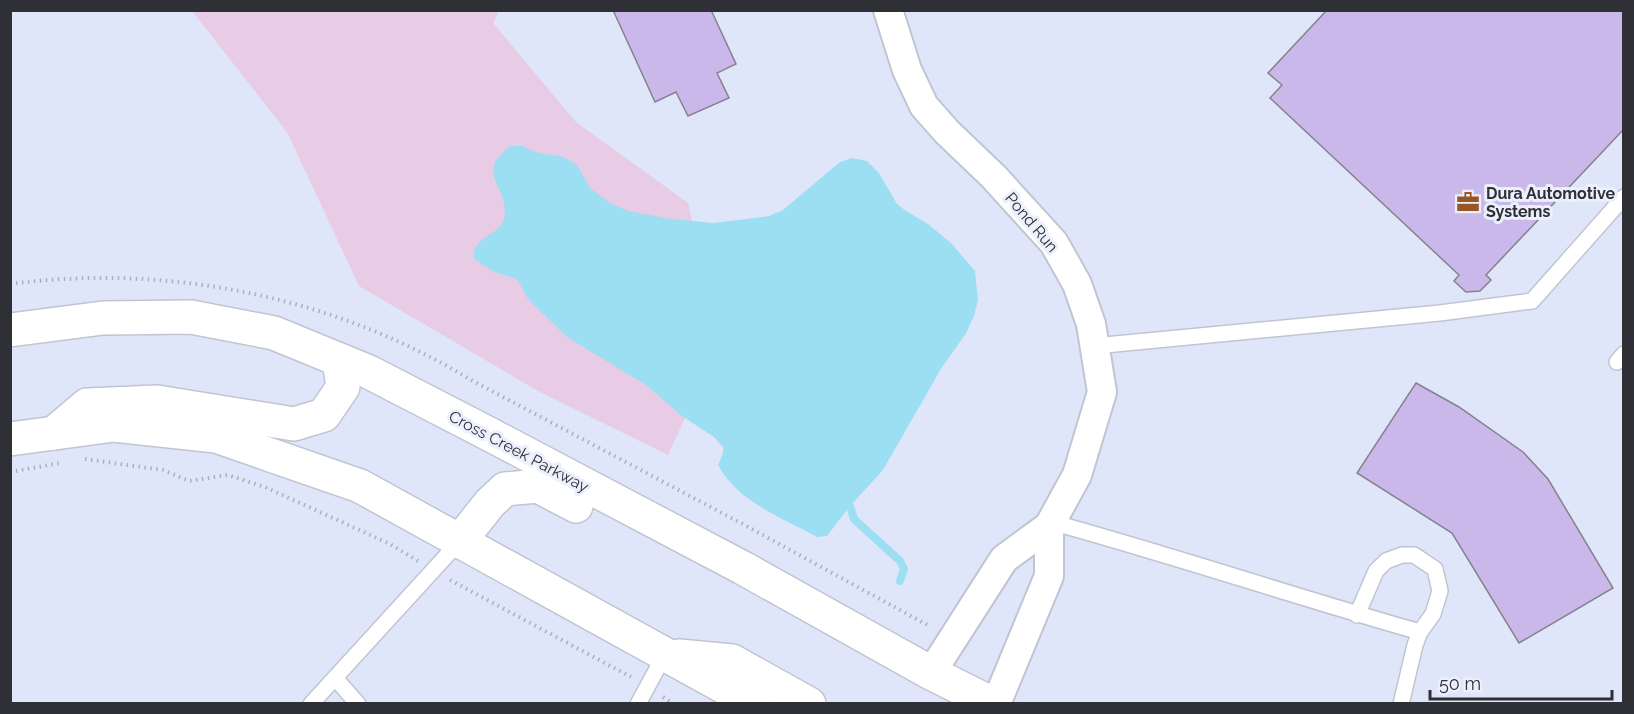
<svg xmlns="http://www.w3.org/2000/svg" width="1634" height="714" viewBox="0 0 1634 714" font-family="Raleway,sans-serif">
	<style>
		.built { fill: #e0e6fa }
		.green { fill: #e8cbe4 }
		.water { fill: #9cdef2 }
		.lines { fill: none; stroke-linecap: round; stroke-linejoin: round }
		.stream { stroke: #9cdef2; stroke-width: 8 }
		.building { fill: #cbb8ea; stroke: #86828d; stroke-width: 1.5 }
		.lane-casing { stroke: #c1c5d1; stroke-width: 18 }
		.street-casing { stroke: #c1c5d1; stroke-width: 32 }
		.secondary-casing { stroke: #c1c5d1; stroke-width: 36 }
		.path { stroke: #acafb9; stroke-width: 4; stroke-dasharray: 1.5 4.5; stroke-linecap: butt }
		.lane { stroke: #fff; stroke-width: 15 }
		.street { stroke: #fff; stroke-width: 28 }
		.secondary { stroke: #fff; stroke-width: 33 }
		.labels { text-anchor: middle; stroke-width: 6; stroke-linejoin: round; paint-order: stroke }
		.poi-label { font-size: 16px; font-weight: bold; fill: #2f3035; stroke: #ecf0fd; text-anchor: start }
		.street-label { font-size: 16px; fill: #2f3035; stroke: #ecf0fd }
	</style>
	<rect width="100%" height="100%" fill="#ecf0fd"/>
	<!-- built -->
	<rect class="built" x="11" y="11" width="1612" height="692"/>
	<!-- green -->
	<path class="green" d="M 192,11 L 499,11 L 493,23 L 576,122 L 688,203 L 720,342 L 668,455 L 538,391 L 359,286 L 287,132 Z"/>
	<!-- water -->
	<path class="water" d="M 510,146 L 523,146 L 535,152 L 564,157 L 577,165 L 591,189 L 610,203 L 628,211 L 671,219 L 714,223 L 769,216 L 783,210 L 840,162 L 852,158 L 867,161 L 879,173 L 897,204 L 906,211 L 928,224 L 951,243 L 975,271 L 978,300 L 974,316 L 965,335 L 942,367 L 883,470 L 850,506 L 827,536 L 817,537 C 782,518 737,501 718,465 L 723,453 L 723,447 L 714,437 L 682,416 L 646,385 L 567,337 L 528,299 L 517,279 L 494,272 L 474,259 C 470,235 506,236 505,212 C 504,182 476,173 510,146 Z"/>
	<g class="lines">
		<!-- stream -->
		<path class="stream" d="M 850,506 L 854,519 L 900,561 L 904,569 L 900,581"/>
	</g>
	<!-- building -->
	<g class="building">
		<path d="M 613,10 L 711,10 L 736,64 L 717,73 L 729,98 L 688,116 L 676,92 L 655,102 Z"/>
		<path d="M 1327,10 L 1624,10 L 1624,129 L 1486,275 L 1491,280 L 1480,291 L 1466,292 L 1454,281 L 1459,275 L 1270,98 L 1282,85 L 1268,73 Z"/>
		<path d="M 1416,383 L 1459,407 L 1523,452 L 1548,479 L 1613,588 L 1519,643 L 1452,533 L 1357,473 Z"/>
	</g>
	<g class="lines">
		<!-- lane casing -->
		<g class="lane-casing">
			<g id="lane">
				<path d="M 1094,346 L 1440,313 L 1532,301 L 1624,197"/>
				<path d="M 1617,362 L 1624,354"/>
				<path d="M 1051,522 C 1175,556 1296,597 1420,632"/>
				<path d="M 1357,615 L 1376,571 L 1386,561 L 1402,555 L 1414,555 L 1435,569 L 1440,591 L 1433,614 L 1420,632 L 1415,645 L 1401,704"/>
				<path d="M 335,678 L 358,704"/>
				<path d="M 311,704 L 459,542"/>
				<path d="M 638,704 L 665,654"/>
			</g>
		</g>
		<!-- street casing -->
		<g class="street-casing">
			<g id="street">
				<path d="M 888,10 L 907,70 L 924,106 L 947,132 L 994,177 L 1054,243 L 1077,284 L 1091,324 L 1102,392 L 1077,475 L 1049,526 L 1004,559 L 931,673"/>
				<path d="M 996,704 L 1049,576 L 1049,526"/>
			</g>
		</g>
		<!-- secondary casing -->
		<g class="secondary-casing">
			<g id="secondary">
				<path d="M 10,330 L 103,318 L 191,317 L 274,333 L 369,372 L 489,434 L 743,568 L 931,673 L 993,704"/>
				<path d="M 54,433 L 87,405 L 157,402 L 294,424 L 324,415 L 343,387 L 339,360"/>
				<path d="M 10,439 L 114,425 L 216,436 L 360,486 L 755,704"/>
				<path d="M 459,542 L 490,503 L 505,489 L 538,486 L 576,506"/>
				<path d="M 679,656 L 732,661 L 809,704"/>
			</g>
		</g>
		<!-- path -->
		<g class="path">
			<path d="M 10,284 C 169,263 335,297 471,380 L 739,522 L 931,627"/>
			<path d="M 85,459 L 163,470 L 189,481 L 228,475 L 265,487 L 390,544 L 418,561"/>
			<path d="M 10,472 L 60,463"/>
			<path d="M 450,580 L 631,677"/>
			<path d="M 663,697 L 673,704"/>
		</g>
		<!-- lane -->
		<use href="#lane" class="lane"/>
		<!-- street -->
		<use href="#street" class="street"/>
		<!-- secondary -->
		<use href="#secondary" class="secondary"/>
	</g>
	<!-- icons -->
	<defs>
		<g id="office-bare" transform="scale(1.8)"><path d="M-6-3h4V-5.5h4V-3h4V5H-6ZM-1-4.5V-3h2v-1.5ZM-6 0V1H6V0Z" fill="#995625" stroke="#ecf0fd" stroke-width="2.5" paint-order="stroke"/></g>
	</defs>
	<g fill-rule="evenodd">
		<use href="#office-bare" x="1468" y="202"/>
	</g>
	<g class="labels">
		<!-- poi labels -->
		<g class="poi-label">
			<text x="1486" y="199">Dura Automotive<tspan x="1486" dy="18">Systems</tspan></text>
		</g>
		<!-- street labels -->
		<g class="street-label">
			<text transform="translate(1032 222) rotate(50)" y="6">Pond Run</text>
			<text transform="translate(519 451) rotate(28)" y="6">Cross Creek Parkway</text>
		</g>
	</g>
	<!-- border -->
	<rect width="1634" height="714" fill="none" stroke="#2f3035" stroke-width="24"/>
	<!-- scale -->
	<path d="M1430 690v9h182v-9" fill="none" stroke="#2f3035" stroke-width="3"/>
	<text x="1439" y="690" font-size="18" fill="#2f3035" stroke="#ecf0fd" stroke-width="4.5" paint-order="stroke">50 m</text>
</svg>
